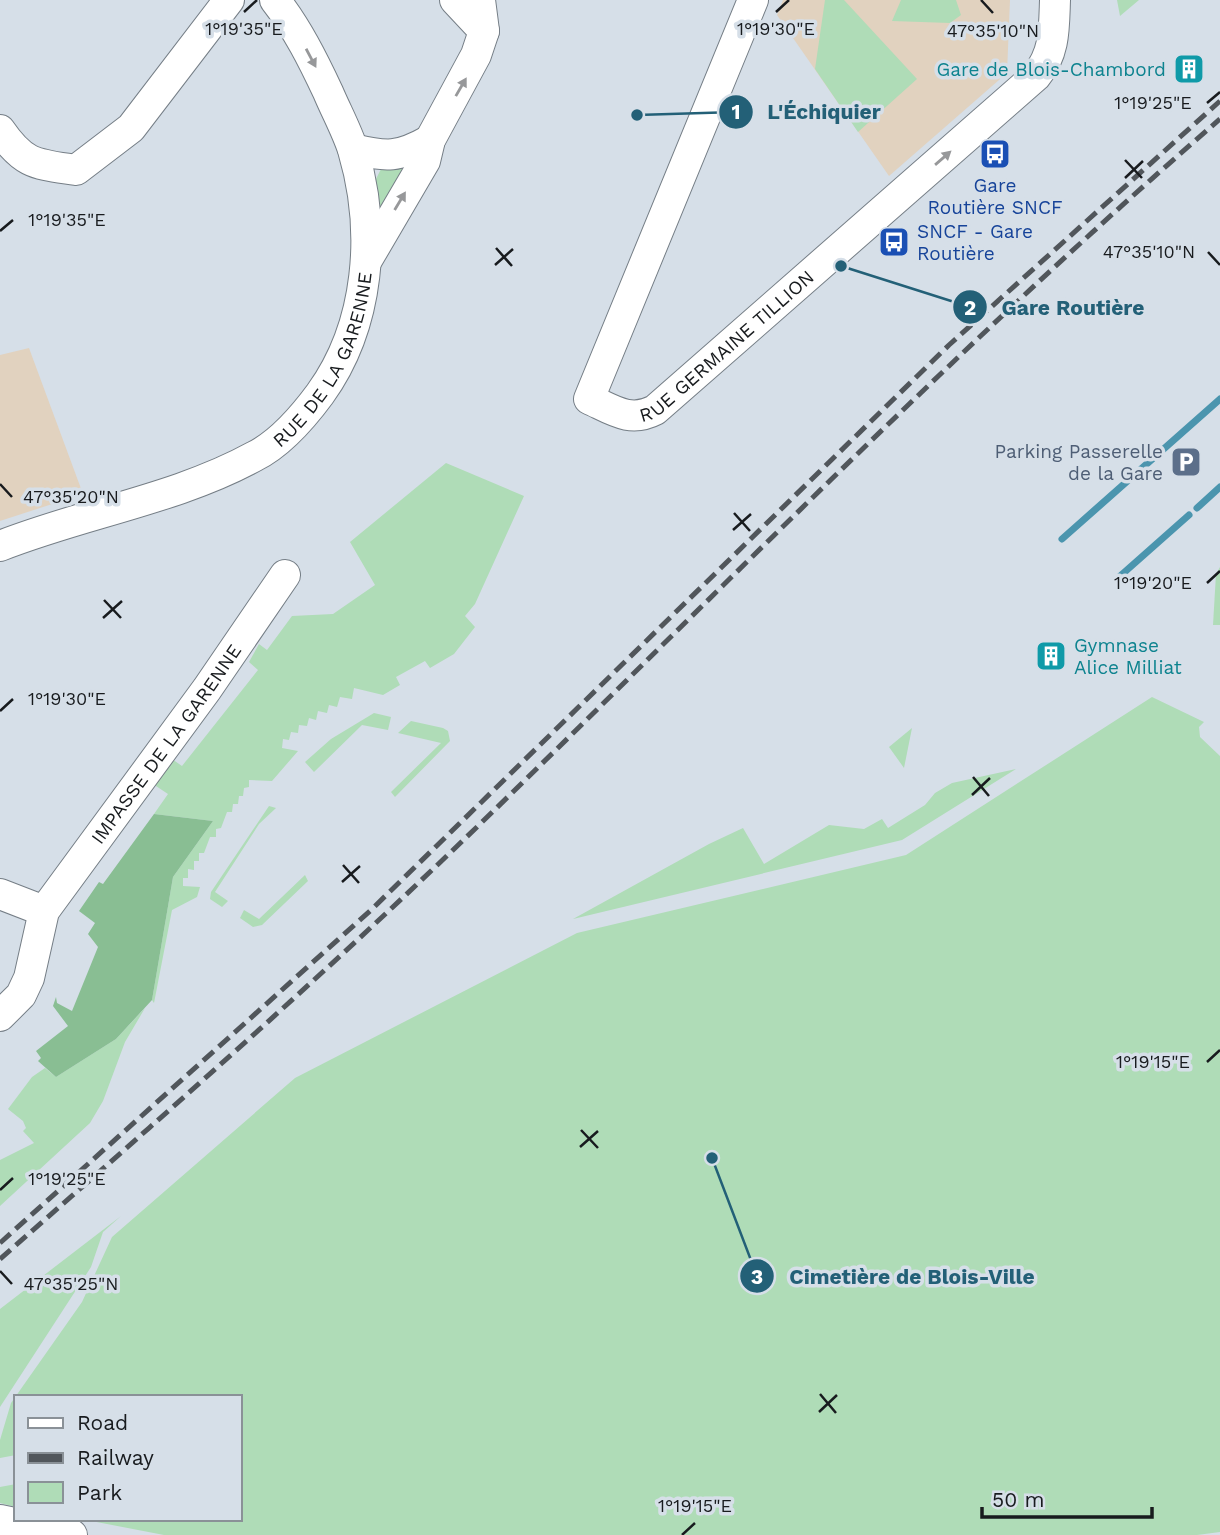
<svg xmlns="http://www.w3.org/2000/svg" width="1220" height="1535" viewBox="0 0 1220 1535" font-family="'Work Sans',sans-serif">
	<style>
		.education { fill: #e1d2bf }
		.green { fill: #afdcb7 }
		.forest { fill: #89be93 }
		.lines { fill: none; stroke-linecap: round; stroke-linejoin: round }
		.stream { stroke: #4b95ae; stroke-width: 7 }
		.minor-casing { stroke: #757e86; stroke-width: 32 }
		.minor { stroke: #fff; stroke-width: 30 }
		.rail { stroke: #51565b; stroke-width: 5; stroke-dasharray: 14 7; stroke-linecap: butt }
		.oneway { fill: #97989a }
		.ticks { fill: none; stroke: #181b1e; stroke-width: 2.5 }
		.labels { text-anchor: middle; stroke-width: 7; stroke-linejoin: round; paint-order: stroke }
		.culture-label { font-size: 19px; fill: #0d838f; stroke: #d6dfe8; text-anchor: end }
		.transit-label { font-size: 19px; fill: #164399; stroke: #d6dfe8 }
		.street-label { font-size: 19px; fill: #181b1e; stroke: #d6dfe8 }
		.service-label { font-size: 19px; fill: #4e5e75; stroke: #d6dfe8; text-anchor: end }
		.ticks-label { font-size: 18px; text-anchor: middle; fill: #181b1e; stroke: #d6dfe8; stroke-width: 7; stroke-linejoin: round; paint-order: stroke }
		.leader { fill: none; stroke: #236077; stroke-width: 2.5 }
		.callout-dot { fill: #236077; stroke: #d6dfe8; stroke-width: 2.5 }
		.mark-label { font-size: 21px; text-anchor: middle; font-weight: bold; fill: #fff }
		.callout-label { font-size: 21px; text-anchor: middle; font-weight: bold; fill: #236077; stroke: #d6dfe8; stroke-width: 7; stroke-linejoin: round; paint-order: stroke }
	</style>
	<rect width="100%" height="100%" fill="#d6dfe8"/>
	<!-- education -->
	<g class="education">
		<path d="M 783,0 L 1010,0 L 1007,73 L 889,176 L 777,15 Z"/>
		<path d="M 29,348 L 83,494 L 0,521 L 0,355 Z"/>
	</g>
	<!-- green -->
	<g class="green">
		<path d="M 825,0 L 844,0 L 917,79 L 858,132 L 815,69 Z"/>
		<path d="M 901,0 L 956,0 L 961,15 L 950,23 L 892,21 Z"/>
		<path d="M 1117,0 L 1139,0 L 1120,16 Z"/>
		<path d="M 408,163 L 380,209 L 375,181 L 383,165 Z"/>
		<path d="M 1220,396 L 1220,402 L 1064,541 L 1060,537 Z"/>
		<path d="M 446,463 L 524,496 L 475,604 L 465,616 L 475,627 L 454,654 L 430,668 L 425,661 L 396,677 L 400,685 L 383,695 L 354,688 L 352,699 L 340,697 L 337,707 L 329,705 L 327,713 L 318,711 L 316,720 L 309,718 L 307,726 L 299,725 L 298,733 L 291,732 L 289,740 L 283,739 L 282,748 L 298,751 L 272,781 L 249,780 L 249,787 L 244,788 L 243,796 L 239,796 L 238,804 L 233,804 L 232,812 L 227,812 L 221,828 L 216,829 L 216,837 L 210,837 L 204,853 L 199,853 L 199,861 L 194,861 L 194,870 L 188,869 L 188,878 L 183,878 L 183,886 L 200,887 L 197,897 L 172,910 L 154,1003 L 152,1000 L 173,877 L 213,821 L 154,814 L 168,794 L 153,784 L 169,757 L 182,766 L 258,670 L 249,662 L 259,644 L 267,650 L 292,616 L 333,614 L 375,585 L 350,542 Z"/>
		<path d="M 1220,567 L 1220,625 L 1213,625 L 1216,574 Z"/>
		<path d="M 1152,697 L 1204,722 L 1199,727 L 1200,737 L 1220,756 L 1220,1532 L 1197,1535 L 164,1535 L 81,1519 L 240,1519 L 240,1397 L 16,1397 L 16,1455 L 0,1458 L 0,1440 L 11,1403 L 82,1302 L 112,1237 L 295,1078 L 577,933 L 906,855 Z"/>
		<path d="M 374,713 L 391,717 L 388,730 L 362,725 L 314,772 L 305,762 L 331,739 Z"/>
		<path d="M 411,721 L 443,728 L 448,731 L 450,741 L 395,797 L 391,792 L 441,743 L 398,733 Z"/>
		<path d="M 912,728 L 904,768 L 889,747 Z"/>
		<path d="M 1016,769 L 902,840 L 573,919 L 709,844 L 743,828 L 764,864 L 829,825 L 864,829 L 882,819 L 888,828 L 925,805 L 935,793 L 952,783 Z"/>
		<path d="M 269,806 L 276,808 L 259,824 L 215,892 L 228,901 L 222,907 L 210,899 L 211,892 Z"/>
		<path d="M 305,875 L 308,881 L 262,925 L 253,927 L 240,918 L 244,910 L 259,919 Z"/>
		<path d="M 145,1008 L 125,1042 L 103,1101 L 90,1123 L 0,1206 L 0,1160 L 34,1143 L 23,1131 L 26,1128 L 23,1121 L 8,1109 L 32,1077 L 45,1068 L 56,1077 L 116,1039 Z"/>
		<path d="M 121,1216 L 103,1232 L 91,1267 L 0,1407 L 0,1309 Z"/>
		<path d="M 16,1484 L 16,1507 L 0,1503 L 0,1487 Z"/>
	</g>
	<!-- forest -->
	<path class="forest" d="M 154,814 L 213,821 L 173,877 L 152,1000 L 116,1039 L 56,1077 L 38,1061 L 41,1058 L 36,1051 L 68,1026 L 53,1006 L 56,997 L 57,1003 L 72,1011 L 98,947 L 88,934 L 95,923 L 79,911 L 99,882 L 103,884 Z"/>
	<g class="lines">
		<!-- stream -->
		<g class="stream">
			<path d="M 1197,508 L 1220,487"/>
			<path d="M 1062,539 L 1220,399"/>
			<path d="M 1119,577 L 1189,515"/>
		</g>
		<!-- minor casing -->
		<g class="minor-casing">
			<g id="minor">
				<path d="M 455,0 L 484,31"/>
				<path id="s1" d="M 753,0 L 589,399 C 613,410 630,423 655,410 L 1036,76 C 1055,53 1054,29 1055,0"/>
				<path d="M 0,130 C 24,165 36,164 76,170 L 131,128 L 229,0"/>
				<path d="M 353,149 C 387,157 398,158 430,140"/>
				<path d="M 367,260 L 425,161 L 430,140 L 476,55 L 484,31 L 480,0"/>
				<path id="s2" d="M 0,546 C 83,513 177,499 255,456 C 281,443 303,417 320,394 C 370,325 377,231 353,150 C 347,131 336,111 328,92 C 313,60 297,28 275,0"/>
				<path d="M 0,894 L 44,911"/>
				<path id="s3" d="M 0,1016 L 21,995 L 29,978 L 44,911 L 207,689 L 285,575"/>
				<path d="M 0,1520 L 72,1535"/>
			</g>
		</g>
		<!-- minor -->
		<use href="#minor" class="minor"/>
		<!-- rail -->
		<g class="rail">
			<path d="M 0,1243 L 371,910 L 949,345 L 1220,101"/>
			<path d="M 0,1259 C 162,1117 324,975 479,825 C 724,587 962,342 1220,119"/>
		</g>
	</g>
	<!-- one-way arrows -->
	<defs><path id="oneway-solid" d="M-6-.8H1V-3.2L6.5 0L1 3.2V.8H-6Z" transform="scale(1.75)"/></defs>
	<g class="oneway">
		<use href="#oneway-solid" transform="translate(311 58) rotate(62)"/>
		<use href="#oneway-solid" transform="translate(461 87) rotate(-60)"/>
		<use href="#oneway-solid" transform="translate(943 158) rotate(-41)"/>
		<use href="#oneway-solid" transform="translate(400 201) rotate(-59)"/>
	</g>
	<!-- ticks -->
	<path class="ticks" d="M 981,0 L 993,13M 244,12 L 257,0M 776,12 L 789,0M 1207,103 L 1220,92M 1125,160 L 1142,178M 1125,178 L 1143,161M 0,231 L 13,220M 496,248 L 512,266M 1208,252 L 1220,265M 495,265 L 513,249M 0,484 L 12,497M 734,513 L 750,531M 733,530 L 751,514M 1207,583 L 1220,571M 104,600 L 121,618M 103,618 L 122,601M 0,711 L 13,699M 973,777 L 989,796M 972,795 L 990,778M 343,865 L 359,883M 342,882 L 360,866M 1207,1062 L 1220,1050M 581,1130 L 598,1148M 580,1147 L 598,1131M 0,1190 L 13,1178M 0,1271 L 12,1284M 820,1394 L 836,1413M 819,1412 L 837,1395M 682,1535 L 695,1523"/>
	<!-- icons -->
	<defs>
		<g id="building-square" transform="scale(1.575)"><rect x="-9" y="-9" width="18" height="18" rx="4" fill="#0f9aa8" stroke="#d6dfe8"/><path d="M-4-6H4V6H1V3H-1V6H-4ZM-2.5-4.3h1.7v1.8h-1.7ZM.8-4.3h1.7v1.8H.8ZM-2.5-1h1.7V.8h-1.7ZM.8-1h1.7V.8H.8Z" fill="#fff"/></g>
		<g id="bus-square" transform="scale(1.575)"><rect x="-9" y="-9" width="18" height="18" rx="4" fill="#1a4fb4" stroke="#d6dfe8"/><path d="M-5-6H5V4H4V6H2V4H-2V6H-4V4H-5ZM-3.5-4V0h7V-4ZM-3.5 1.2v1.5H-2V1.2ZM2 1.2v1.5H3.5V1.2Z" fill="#fff"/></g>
		<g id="parking-square" transform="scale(1.575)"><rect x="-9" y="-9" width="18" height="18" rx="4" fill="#5c6f8a" stroke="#d6dfe8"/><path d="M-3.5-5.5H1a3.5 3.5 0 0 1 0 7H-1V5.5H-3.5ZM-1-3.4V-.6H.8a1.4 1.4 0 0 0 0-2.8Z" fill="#fff"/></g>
	</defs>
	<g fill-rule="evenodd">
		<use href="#building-square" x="1189" y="69"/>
		<use href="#bus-square" x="995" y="154"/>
		<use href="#bus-square" x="894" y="242"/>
		<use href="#parking-square" x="1186" y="462"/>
		<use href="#building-square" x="1051" y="656"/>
	</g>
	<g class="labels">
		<!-- culture labels -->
		<g class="culture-label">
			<text x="1166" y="76">Gare de Blois-Chambord</text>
			<text x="1074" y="652" text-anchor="start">Gymnase<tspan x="1074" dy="22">Alice Milliat</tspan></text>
		</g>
		<!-- transit labels -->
		<g class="transit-label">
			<text x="995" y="192">Gare<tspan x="995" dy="22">Routière SNCF</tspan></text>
			<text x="917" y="238" text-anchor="start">SNCF - Gare<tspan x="917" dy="22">Routière</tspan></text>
		</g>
		<!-- street labels -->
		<g class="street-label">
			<text dy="7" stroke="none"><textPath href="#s1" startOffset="597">RUE GERMAINE TILLION</textPath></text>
			<text dy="7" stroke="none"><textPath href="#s2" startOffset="394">RUE DE LA GARENNE</textPath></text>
			<text dy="7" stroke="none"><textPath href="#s3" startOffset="324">IMPASSE DE LA GARENNE</textPath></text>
		</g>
		<!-- service labels -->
		<g class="service-label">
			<text x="1163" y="458">Parking Passerelle<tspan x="1163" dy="22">de la Gare</tspan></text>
		</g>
	</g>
	<g class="ticks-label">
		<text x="244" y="35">1°19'35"E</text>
		<text x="776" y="35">1°19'30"E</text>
		<text x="993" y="37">47°35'10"N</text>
		<text x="1153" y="109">1°19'25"E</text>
		<text x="67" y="226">1°19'35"E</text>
		<text x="1149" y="258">47°35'10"N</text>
		<text x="71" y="503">47°35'20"N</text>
		<text x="1153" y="589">1°19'20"E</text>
		<text x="67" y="705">1°19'30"E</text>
		<text x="1153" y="1068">1°19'15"E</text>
		<text x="67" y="1185">1°19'25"E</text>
		<text x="71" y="1290">47°35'25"N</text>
		<text x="695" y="1512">1°19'15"E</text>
	</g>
	<!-- callouts -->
	<path class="leader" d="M637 115L736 112M841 266L970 307M712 1158L757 1276"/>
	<g class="callout-dot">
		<circle cx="637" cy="115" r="7"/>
		<circle cx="841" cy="266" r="7"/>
		<circle cx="712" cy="1158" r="7"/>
		<circle cx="736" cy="112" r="18"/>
		<circle cx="970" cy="307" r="18"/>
		<circle cx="757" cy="1276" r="18"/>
	</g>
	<g class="mark-label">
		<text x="736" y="119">1</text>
		<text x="970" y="315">2</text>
		<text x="757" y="1284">3</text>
	</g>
	<g class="callout-label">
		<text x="824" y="119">L'Échiquier</text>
		<text x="1073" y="315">Gare Routière</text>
		<text x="912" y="1284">Cimetière de Blois-Ville</text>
	</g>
	<!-- legend -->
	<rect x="14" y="1395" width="228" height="126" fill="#d6dfe8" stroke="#8a9197" stroke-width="2"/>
	<rect x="28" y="1418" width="35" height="10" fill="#ffffff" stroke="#8a9197" stroke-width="2"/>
	<text x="77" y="1430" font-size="21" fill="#181b1e">Road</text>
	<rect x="28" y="1453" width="35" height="10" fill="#51565b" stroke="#8a9197" stroke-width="2"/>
	<text x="77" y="1465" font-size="21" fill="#181b1e">Railway</text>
	<rect x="28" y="1482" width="35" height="21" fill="#afdcb7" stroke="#8a9197" stroke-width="2"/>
	<text x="77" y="1500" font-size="21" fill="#181b1e">Park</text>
	<!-- scale -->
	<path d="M982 1507v10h170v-10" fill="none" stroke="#181b1e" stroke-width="3.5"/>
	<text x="992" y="1507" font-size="21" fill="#181b1e" stroke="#d6dfe8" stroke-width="5" paint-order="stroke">50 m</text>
</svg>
